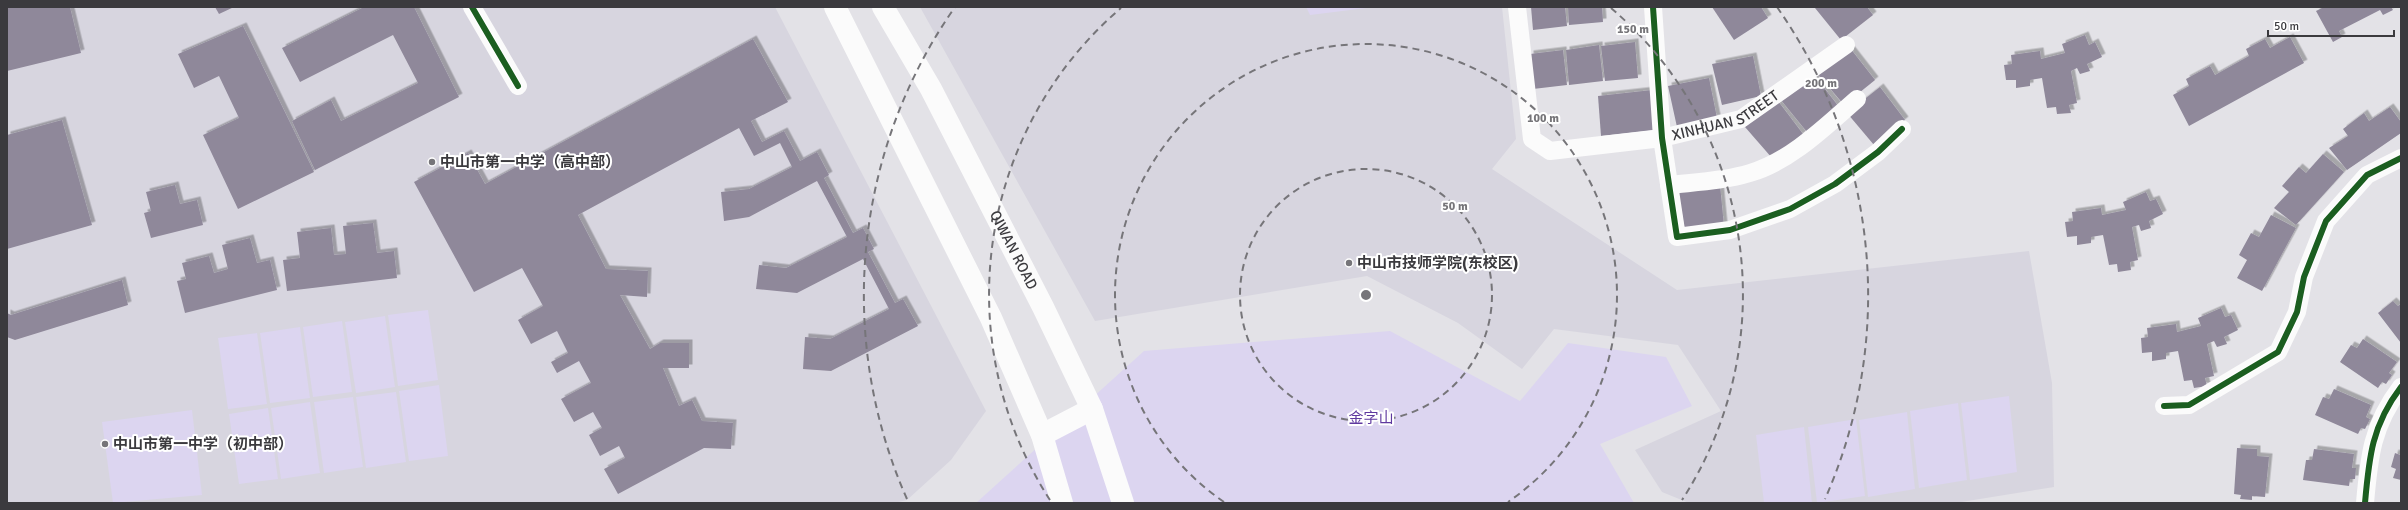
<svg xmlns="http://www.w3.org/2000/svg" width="2408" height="510" viewBox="0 0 2408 510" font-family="Signika,'Noto Sans SC',sans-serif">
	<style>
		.built { fill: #d7d5df }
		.green { fill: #dcd5f0 }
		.building { fill: #8f889a; filter: url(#shadow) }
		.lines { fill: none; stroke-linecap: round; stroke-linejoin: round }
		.street { stroke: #fbfbfb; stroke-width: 18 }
		.secondary { stroke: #fbfbfb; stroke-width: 22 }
		.cycleway-casing { stroke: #fff; stroke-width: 8 }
		.cycleway { stroke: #1b5e20; stroke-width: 6 }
		.ring { fill: none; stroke: #767579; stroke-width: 2; stroke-dasharray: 7 5 }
		.poi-dot { fill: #767579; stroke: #fff; stroke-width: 1.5 }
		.labels { text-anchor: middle; stroke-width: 4; stroke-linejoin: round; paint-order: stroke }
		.street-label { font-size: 15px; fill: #3b3a3e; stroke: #fff }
		.poi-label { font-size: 15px; font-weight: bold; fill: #3b3a3e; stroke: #fff; text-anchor: start }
		.park-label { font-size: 15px; fill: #5f399f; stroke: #fff }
		.centre { fill: #767579; stroke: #fff; stroke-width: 2 }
		.ring-label { font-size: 12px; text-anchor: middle; font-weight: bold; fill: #767579; stroke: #fff; stroke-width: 4; stroke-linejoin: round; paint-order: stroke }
	</style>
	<defs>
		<filter id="shadow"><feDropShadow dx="3.5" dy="-3.5" stdDeviation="0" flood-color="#0004"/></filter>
	</defs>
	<rect width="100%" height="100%" fill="#e3e2e7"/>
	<!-- built -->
	<g class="built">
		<path d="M 7,7 L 775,7 L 986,411 L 951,460 L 907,500 L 894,503 L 7,503 Z"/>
		<path d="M 920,7 L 1502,7 L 1516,139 L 1492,169 L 1677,290 L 2029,251 L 2052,383 L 2054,487 L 1955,503 L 1689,503 L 1662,492 L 1635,450 L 1721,411 L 1678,345 L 1554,329 L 1522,369 L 1458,323 L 1367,276 L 1095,321 Z"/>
	</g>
	<!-- green -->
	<g class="green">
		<path d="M 1306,7 L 1374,7 L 1310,15 Z"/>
		<path d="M 428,310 L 438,380 L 398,386 L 388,315 Z"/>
		<path d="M 385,316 L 395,387 L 356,393 L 345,322 Z"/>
		<path d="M 342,321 L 352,392 L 313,397 L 303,327 Z"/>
		<path d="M 300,327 L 310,398 L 270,403 L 260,333 Z"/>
		<path d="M 1390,331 L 1520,401 L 1568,343 L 1666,357 L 1692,406 L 1600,444 L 1634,503 L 976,503 L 1144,351 Z"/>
		<path d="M 257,333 L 267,404 L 228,409 L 218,338 Z"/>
		<path d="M 439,385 L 448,456 L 409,461 L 399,391 Z"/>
		<path d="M 396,392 L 406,462 L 366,468 L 356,397 Z"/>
		<path d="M 2009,396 L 2017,472 L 1970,480 L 1961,403 Z"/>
		<path d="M 353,397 L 363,467 L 324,473 L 314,402 Z"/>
		<path d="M 310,402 L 320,473 L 281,479 L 271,408 Z"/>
		<path d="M 1958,403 L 1967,480 L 1919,488 L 1910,411 Z"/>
		<path d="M 268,408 L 278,479 L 239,484 L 229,414 Z"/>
		<path d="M 192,410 L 202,495 L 113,503 L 102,422 Z"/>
		<path d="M 1907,412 L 1915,489 L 1868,497 L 1859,420 Z"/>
		<path d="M 1856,419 L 1865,496 L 1817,503 L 1808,427 Z"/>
		<path d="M 1804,427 L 1812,503 L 1764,503 L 1756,435 Z"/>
	</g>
	<!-- building -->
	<g class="building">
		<path d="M 7,7 L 70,7 L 81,53 L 7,71 Z"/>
		<path d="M 215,7 L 234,7 L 219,14 Z"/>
		<path d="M 364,7 L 414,7 L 459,97 L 315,170 L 292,121 L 331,100 L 341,121 L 418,83 L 393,35 L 300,82 L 282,48 Z"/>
		<path d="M 1531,7 L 1565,7 L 1567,26 L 1533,30 Z"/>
		<path d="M 1568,7 L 1602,7 L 1603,22 L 1569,25 Z"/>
		<path d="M 1712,7 L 1761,7 L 1768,18 L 1734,40 Z"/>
		<path d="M 1867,7 L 1873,15 L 1841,40 L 1815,8 Z"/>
		<path d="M 2324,7 L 2391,7 L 2393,10 L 2383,15 L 2380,10 L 2339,31 L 2342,37 L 2333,42 L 2316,11 Z"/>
		<path d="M 243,26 L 314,172 L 238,209 L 203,135 L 239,118 L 219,76 L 194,88 L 178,54 Z"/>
		<path d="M 2085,35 L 2089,45 L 2095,42 L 2102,57 L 2087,64 L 2090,71 L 2080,74 L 2077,68 L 2071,71 L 2077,103 L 2069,105 L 2071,113 L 2057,114 L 2056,107 L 2047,108 L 2042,78 L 2030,80 L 2030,86 L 2016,88 L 2016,80 L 2006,80 L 2004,65 L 2012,64 L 2011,55 L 2040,51 L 2041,59 L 2065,53 L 2062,44 Z"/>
		<path d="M 2290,37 L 2304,63 L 2189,126 L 2173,95 L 2189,86 L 2186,79 L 2210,66 L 2215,75 L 2249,56 L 2246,49 L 2265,39 L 2270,48 Z"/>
		<path d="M 753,39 L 788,102 L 751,121 L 762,142 L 784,131 L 800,161 L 817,152 L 829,175 L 824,178 L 853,233 L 863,228 L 874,249 L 868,252 L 895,303 L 903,299 L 918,326 L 831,371 L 803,369 L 805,337 L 830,339 L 889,309 L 863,259 L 797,293 L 756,289 L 759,265 L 786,268 L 847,237 L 817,181 L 749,217 L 724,221 L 721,192 L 749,189 L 792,167 L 780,143 L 754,156 L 739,128 L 578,215 L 606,269 L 648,271 L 647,297 L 620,295 L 650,349 L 660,343 L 689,343 L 689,368 L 663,368 L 679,406 L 692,400 L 702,421 L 733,423 L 731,449 L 704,448 L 618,494 L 604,469 L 625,458 L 619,446 L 600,456 L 589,435 L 602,428 L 593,412 L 574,422 L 561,399 L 591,383 L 579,361 L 557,373 L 551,362 L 568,353 L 557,331 L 531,344 L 518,320 L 543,306 L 522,268 L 474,292 L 414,182 L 468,153 L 485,184 Z"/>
		<path d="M 1635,42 L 1638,78 L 1605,81 L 1601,46 Z"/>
		<path d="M 1599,45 L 1603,81 L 1569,85 L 1566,50 Z"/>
		<path d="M 1850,48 L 1875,80 L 1844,105 L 1817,73 Z"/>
		<path d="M 1563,50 L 1567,85 L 1533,89 L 1530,54 Z"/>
		<path d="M 1753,56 L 1761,96 L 1722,105 L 1712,64 Z"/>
		<path d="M 1814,75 L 1839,107 L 1807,132 L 1781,100 Z"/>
		<path d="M 1709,78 L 1717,118 L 1677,127 L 1668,86 Z"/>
		<path d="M 1880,87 L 1905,120 L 1874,145 L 1847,113 Z"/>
		<path d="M 1652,90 L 1656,130 L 1601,136 L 1598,96 Z"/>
		<path d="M 1778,101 L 1803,134 L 1772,158 L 1745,127 Z"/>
		<path d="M 2390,107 L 2401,122 L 2401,133 L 2347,170 L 2329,148 L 2348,136 L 2343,129 L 2364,113 L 2369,121 Z"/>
		<path d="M 62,120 L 92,225 L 7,249 L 7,135 Z"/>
		<path d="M 2323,154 L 2344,172 L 2296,225 L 2274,208 L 2289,192 L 2282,186 L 2299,167 L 2306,173 Z"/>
		<path d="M 175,185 L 180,204 L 197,200 L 203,225 L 151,238 L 144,213 L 151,211 L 146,192 Z"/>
		<path d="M 1720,185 L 1724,226 L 1685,232 L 1678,190 Z"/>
		<path d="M 2146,192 L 2150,201 L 2156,199 L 2163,214 L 2149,221 L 2151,228 L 2141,231 L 2139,225 L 2132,227 L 2138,260 L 2130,262 L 2131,270 L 2118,272 L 2117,264 L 2109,265 L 2103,235 L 2091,237 L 2091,243 L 2077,245 L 2077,236 L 2067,237 L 2065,222 L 2073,221 L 2072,212 L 2101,208 L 2102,215 L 2126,210 L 2123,202 Z"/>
		<path d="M 2271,215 L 2296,228 L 2262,291 L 2237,278 L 2247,260 L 2239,255 L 2251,233 L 2259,237 Z"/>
		<path d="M 373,223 L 377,253 L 394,251 L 397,278 L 287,291 L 283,260 L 300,258 L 297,232 L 331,228 L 334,255 L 346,254 L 343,226 Z"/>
		<path d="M 250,238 L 257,263 L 270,260 L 277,290 L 185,313 L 177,281 L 186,279 L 182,263 L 209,256 L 214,273 L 228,269 L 222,245 Z"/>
		<path d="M 122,280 L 128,305 L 15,340 L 7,337 L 7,313 L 11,315 Z"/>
		<path d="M 2393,301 L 2398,306 L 2401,304 L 2401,343 L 2378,313 Z"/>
		<path d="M 2221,308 L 2225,317 L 2231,315 L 2238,330 L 2224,337 L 2227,344 L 2217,347 L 2214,341 L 2207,344 L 2214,376 L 2205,378 L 2207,386 L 2194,388 L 2192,380 L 2184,381 L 2178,351 L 2166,353 L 2166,359 L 2152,361 L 2152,352 L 2142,353 L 2141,338 L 2148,337 L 2147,328 L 2176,324 L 2177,332 L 2201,326 L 2198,318 Z"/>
		<path d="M 2363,339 L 2397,362 L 2389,373 L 2392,375 L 2386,384 L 2382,382 L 2378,388 L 2340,362 L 2351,345 L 2357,348 Z"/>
		<path d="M 2334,389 L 2371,405 L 2366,417 L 2370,419 L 2365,429 L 2361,428 L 2358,434 L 2315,415 L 2323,397 L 2329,399 Z"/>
		<path d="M 2237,448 L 2257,449 L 2257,456 L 2269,457 L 2265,497 L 2252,496 L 2252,500 L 2240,499 L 2241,495 L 2234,494 Z"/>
		<path d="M 2314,449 L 2354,454 L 2352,468 L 2356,468 L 2355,479 L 2350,479 L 2349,486 L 2303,480 L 2306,460 L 2312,460 Z"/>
		<path d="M 2401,452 L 2401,480 L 2393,478 L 2396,469 L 2391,467 L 2395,453 L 2400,455 Z"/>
	</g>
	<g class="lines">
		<!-- street -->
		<g class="street">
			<path d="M 472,7 L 518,86"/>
			<path id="s1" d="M 1517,7 L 1532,139 L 1550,151 L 1662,138 L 1741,119 L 1846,45"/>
			<path d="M 1653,7 L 1662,138 L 1677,237 L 1730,230 L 1790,209 L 1835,184 L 1878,152 L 1902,129"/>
			<path d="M 1669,185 C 1696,182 1724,181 1750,173 C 1791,161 1826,126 1857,99"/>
			<path d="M 2164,406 L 2189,405 L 2278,352 L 2297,312 L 2304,277 L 2326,221 L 2367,175 L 2401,158"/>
			<path d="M 2365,503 C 2369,457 2372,425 2401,387"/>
		</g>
		<!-- secondary -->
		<g class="secondary">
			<path d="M 835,7 L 991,318 L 1042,435 L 1062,503"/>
			<path id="s2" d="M 883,7 L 931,89 L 1043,307 L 1092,409 L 1123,503"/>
			<path d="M 1042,435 L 1092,409"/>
		</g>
		<!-- cycleway casing -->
		<g class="cycleway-casing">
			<g id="cycleway">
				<path d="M 472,7 L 518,86"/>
				<path d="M 1653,7 L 1662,138 L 1677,237 L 1730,230 L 1790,209 L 1835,184 L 1878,152 L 1902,129"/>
				<path d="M 2164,406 L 2189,405 L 2278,352 L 2297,312 L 2304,277 L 2326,221 L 2367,175 L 2401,158"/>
				<path d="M 2365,503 C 2369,457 2372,425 2401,387"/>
			</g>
		</g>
		<!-- cycleway -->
		<use href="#cycleway" class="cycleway"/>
	</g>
	<!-- distance rings -->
	<g class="ring">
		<circle cx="1366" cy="295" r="126"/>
		<path d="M1224 502A251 251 0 1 1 1508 502"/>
		<path d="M1050 500A377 377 0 0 1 1121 8M1611 8A377 377 0 0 1 1682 500"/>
		<path d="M907 499A502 502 0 0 1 955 7M1777 7A502 502 0 0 1 1825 499"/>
	</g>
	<!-- markers -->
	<g class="poi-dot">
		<circle cx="432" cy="162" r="4"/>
		<circle cx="1349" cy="263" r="4"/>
		<circle cx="105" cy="444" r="4"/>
	</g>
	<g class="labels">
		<!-- street labels -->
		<g class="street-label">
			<text dy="5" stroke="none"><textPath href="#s1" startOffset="335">XINHUAN STREET</textPath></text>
			<text dy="5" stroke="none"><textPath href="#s2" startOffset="276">QIWAN ROAD</textPath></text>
		</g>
		<!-- poi labels -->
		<g class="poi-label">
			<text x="440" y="167">中山市第一中学（高中部）</text>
			<text x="1357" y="268">中山市技师学院(东校区)</text>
			<text x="113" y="449">中山市第一中学（初中部）</text>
		</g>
		<!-- park labels -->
		<g class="park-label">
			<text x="1371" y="423">金字山</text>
		</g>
	</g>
	<circle cx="1366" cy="295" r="6" class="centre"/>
	<g class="ring-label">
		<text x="1633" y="33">150 m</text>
		<text x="1821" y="87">200 m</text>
		<text x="1543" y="122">100 m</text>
		<text x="1455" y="210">50 m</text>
	</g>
	<!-- border -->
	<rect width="2408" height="510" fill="none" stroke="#3b3a3e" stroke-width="16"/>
	<!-- scale -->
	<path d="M2268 30v6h126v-6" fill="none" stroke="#3b3a3e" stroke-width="2"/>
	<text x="2274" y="30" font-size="12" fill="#3b3a3e" stroke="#ffffff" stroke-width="3" paint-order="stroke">50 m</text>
</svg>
